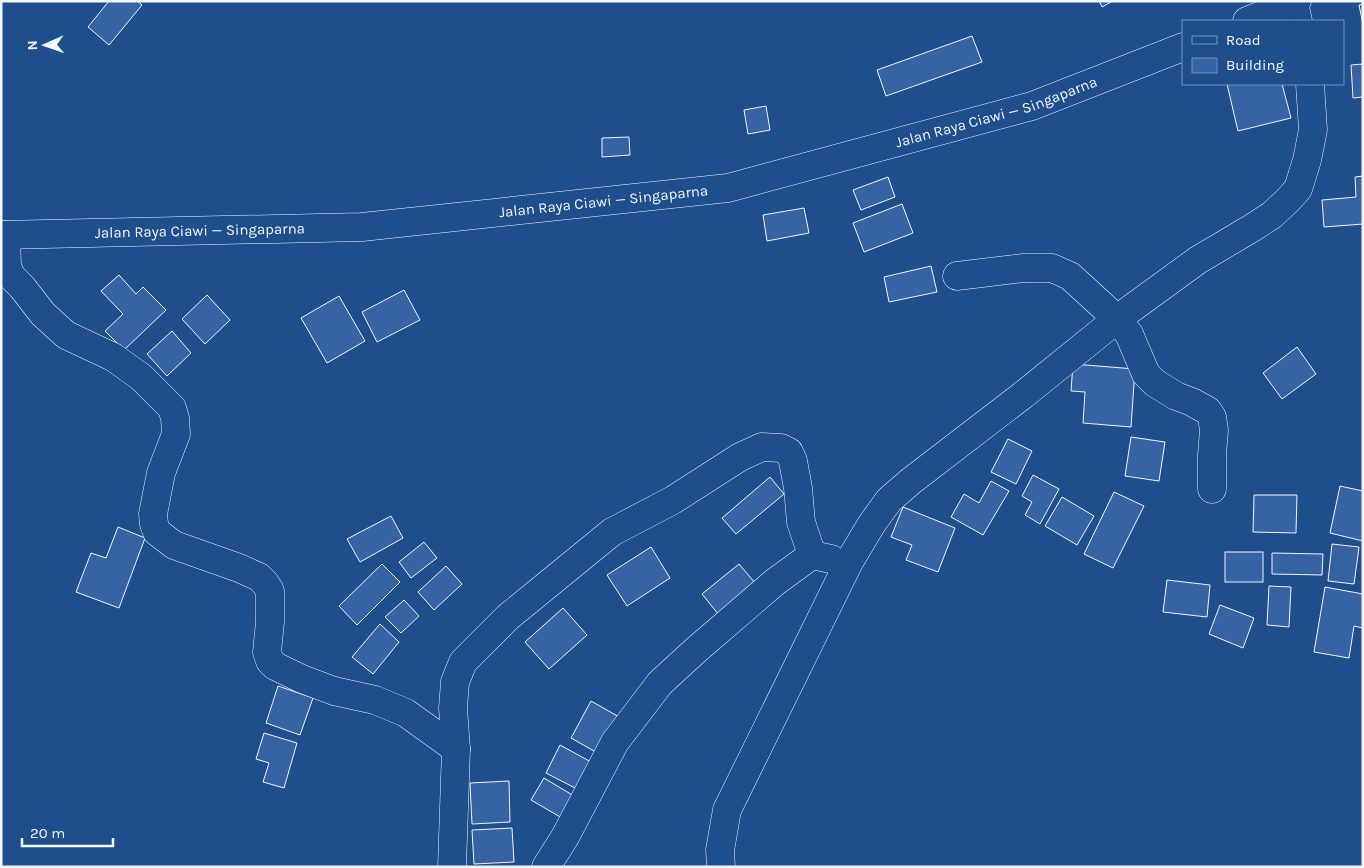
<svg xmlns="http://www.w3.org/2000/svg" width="1364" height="868" viewBox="0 0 1364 868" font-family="Karla,sans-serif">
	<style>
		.building { fill: #3563a3; stroke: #f2f6ff }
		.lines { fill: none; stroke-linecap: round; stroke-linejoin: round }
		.minor-casing { stroke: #f2f6ff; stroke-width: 29 }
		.major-casing { stroke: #f2f6ff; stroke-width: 29 }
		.minor { stroke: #1f4e8c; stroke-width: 28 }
		.major { stroke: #1f4e8c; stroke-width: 28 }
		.labels { text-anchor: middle; stroke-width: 4; stroke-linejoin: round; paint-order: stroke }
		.street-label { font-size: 15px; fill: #f2f6ff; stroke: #1f4e8c }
	</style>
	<rect width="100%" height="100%" fill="#1f4e8c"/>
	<!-- building -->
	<g class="building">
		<path d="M 109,1 L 137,1 L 142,5 L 109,45 L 88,27 Z"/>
		<path d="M 1099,1 L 1113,1 L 1102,7 Z"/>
		<path d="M 1363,4 L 1363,24 L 1359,5 Z"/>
		<path d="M 972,36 L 982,62 L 886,96 L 877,70 Z"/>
		<path d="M 1363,64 L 1363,97 L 1353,98 L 1351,65 Z"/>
		<path d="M 1227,84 L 1282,84 L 1291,118 L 1238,131 Z"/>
		<path d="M 766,106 L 770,130 L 748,134 L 744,110 Z"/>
		<path d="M 629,137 L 630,155 L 602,157 L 602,138 Z"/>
		<path d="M 1363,176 L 1363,224 L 1324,227 L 1322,200 L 1356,197 L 1355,177 Z"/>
		<path d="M 888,177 L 895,197 L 861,210 L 853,190 Z"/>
		<path d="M 902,204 L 913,233 L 864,252 L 853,223 Z"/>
		<path d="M 804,208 L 809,233 L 767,241 L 763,215 Z"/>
		<path d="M 931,266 L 937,292 L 889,302 L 884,277 Z"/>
		<path d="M 119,275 L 136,294 L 143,287 L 166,310 L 124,350 L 105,331 L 123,314 L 101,291 Z"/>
		<path d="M 404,290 L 420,320 L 377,342 L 362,312 Z"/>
		<path d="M 207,295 L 230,320 L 205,344 L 182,319 Z"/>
		<path d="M 339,296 L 365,341 L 327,363 L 301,318 Z"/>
		<path d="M 172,331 L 191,353 L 167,376 L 147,354 Z"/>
		<path d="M 1297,347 L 1316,374 L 1282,399 L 1263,373 Z"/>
		<path d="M 1073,364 L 1135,369 L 1131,427 L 1083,423 L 1085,392 L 1071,391 Z"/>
		<path d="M 1131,437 L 1165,442 L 1159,481 L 1125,476 Z"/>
		<path d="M 1008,439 L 1032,451 L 1016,484 L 991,472 Z"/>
		<path d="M 1033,475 L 1059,489 L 1040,524 L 1025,515 L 1032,502 L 1022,496 Z"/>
		<path d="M 770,477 L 784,494 L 736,534 L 722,518 Z"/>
		<path d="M 991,481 L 1009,491 L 983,535 L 951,517 L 964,494 L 979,503 Z"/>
		<path d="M 1340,486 L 1363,491 L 1363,541 L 1330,533 Z"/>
		<path d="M 1114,492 L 1144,506 L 1113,568 L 1084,554 Z"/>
		<path d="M 1254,495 L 1297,495 L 1296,533 L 1253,532 Z"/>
		<path d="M 1062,497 L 1094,516 L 1077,545 L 1045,526 Z"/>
		<path d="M 903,507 L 955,528 L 938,572 L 906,560 L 912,545 L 891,537 Z"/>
		<path d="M 391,516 L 403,538 L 360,562 L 347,539 Z"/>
		<path d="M 118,527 L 145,538 L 119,608 L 76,592 L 91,553 L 106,558 Z"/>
		<path d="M 424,542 L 437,558 L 411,578 L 399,562 Z"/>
		<path d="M 1332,544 L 1359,547 L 1354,584 L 1328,581 Z"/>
		<path d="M 651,547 L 670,578 L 627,606 L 607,575 Z"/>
		<rect x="1225" y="552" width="38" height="30"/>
		<path d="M 1272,553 L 1323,554 L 1322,575 L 1272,574 Z"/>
		<path d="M 382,564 L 400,582 L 357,625 L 339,606 Z"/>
		<path d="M 739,564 L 756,584 L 719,615 L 702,594 Z"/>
		<path d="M 446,566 L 462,584 L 434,610 L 418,592 Z"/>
		<path d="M 1167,580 L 1210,585 L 1207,617 L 1163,612 Z"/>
		<path d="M 1269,586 L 1291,587 L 1289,627 L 1267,625 Z"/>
		<path d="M 1325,587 L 1363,594 L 1363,628 L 1354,626 L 1349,658 L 1314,652 Z"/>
		<path d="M 404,600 L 419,616 L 401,633 L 385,617 Z"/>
		<path d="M 1220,605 L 1254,618 L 1243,648 L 1209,634 Z"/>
		<path d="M 563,608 L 587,635 L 549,669 L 525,642 Z"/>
		<path d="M 380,624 L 399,642 L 373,674 L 352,657 Z"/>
		<path d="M 278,686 L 313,698 L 300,735 L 266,723 Z"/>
		<path d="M 591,701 L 621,718 L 601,755 L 571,738 Z"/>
		<path d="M 264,733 L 297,743 L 284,788 L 263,782 L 269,763 L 256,759 Z"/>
		<path d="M 560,745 L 593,763 L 579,790 L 546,773 Z"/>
		<path d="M 544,778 L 574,796 L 562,818 L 531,800 Z"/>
		<path d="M 509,781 L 510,822 L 472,824 L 470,783 Z"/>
		<path d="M 512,828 L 514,862 L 474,864 L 472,830 Z"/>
	</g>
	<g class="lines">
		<!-- minor casing -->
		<g class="minor-casing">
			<g id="minor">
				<path d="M 1294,3 L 1298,21"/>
				<path d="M 6,235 L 7,266 L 11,276 L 22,287 L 43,314 L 66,335 L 113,357 L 141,377 L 172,408 L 175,418 L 176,434 L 161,473 L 153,514 L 154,524 L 157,532 L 174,545 L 239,568 L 259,577 L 265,583 L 270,591 L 270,622 L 267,652 L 270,661 L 275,666 L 302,679 L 334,691 L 375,700 L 406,713 L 456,749"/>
				<path d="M 957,276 L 1024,268 L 1052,268 L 1070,276 L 1117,319 L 1129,334 L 1146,374 L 1155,383 L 1176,396 L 1192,402 L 1208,411 L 1212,417 L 1214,430 L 1212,455 L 1212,489"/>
				<path d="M 452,867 L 456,749 L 453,708 L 455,682 L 463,662 L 508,617 L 612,532 L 673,500 L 740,457 L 762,447 L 781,448 L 789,452 L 793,461 L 798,488 L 801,522 L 812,555"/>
				<path d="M 546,867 L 565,837 L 615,742 L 660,683 L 696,650 L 775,582 L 812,555 L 831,559"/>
				<path d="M 721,867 L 720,850 L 727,810 L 849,562 L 871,525 L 889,500 L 911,481 L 1023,395 L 1117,319 L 1198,260 L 1252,228 L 1272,215 L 1287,201 L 1298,189 L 1307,160 L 1313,130 L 1310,84"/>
			</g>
		</g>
		<!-- major casing -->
		<g class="major-casing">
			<g id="major">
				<path d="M 1247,21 L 1297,1"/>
				<path id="s1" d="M 1,235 L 362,227 L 728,188 L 1032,106 L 1183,47"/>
			</g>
		</g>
		<!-- minor -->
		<use href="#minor" class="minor"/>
		<!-- major -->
		<use href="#major" class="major"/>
	</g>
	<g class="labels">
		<!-- street labels -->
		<g class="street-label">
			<text dy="5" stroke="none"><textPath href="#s1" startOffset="1008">Jalan Raya Ciawi — Singaparna</textPath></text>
			<text dy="5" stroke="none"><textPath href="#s1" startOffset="604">Jalan Raya Ciawi — Singaparna</textPath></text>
			<text dy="5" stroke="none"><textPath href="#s1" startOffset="199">Jalan Raya Ciawi — Singaparna</textPath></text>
		</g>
	</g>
	<!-- border -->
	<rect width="1364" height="868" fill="none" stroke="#f2f6ff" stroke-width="5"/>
	<!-- legend -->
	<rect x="1182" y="20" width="162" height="65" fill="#1f4e8c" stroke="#7391ba"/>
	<rect x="1192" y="36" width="25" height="8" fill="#1f4e8c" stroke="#7391ba"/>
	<text x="1226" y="45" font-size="15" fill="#f2f6ff">Road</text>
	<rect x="1192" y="58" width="25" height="15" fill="#3563a3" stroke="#7391ba"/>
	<text x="1226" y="70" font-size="15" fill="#f2f6ff">Building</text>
	<!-- north arrow -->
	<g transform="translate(45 45) rotate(268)" stroke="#1f4e8c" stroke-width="4" paint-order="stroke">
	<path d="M0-4L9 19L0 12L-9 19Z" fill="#f2f6ff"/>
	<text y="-8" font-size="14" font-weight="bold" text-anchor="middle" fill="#f2f6ff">N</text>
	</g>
	<!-- scale -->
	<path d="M22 838v8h91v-8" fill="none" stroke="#f2f6ff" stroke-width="2.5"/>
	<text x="30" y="838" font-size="15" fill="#f2f6ff" stroke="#1f4e8c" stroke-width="4" paint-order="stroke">20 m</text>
</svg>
